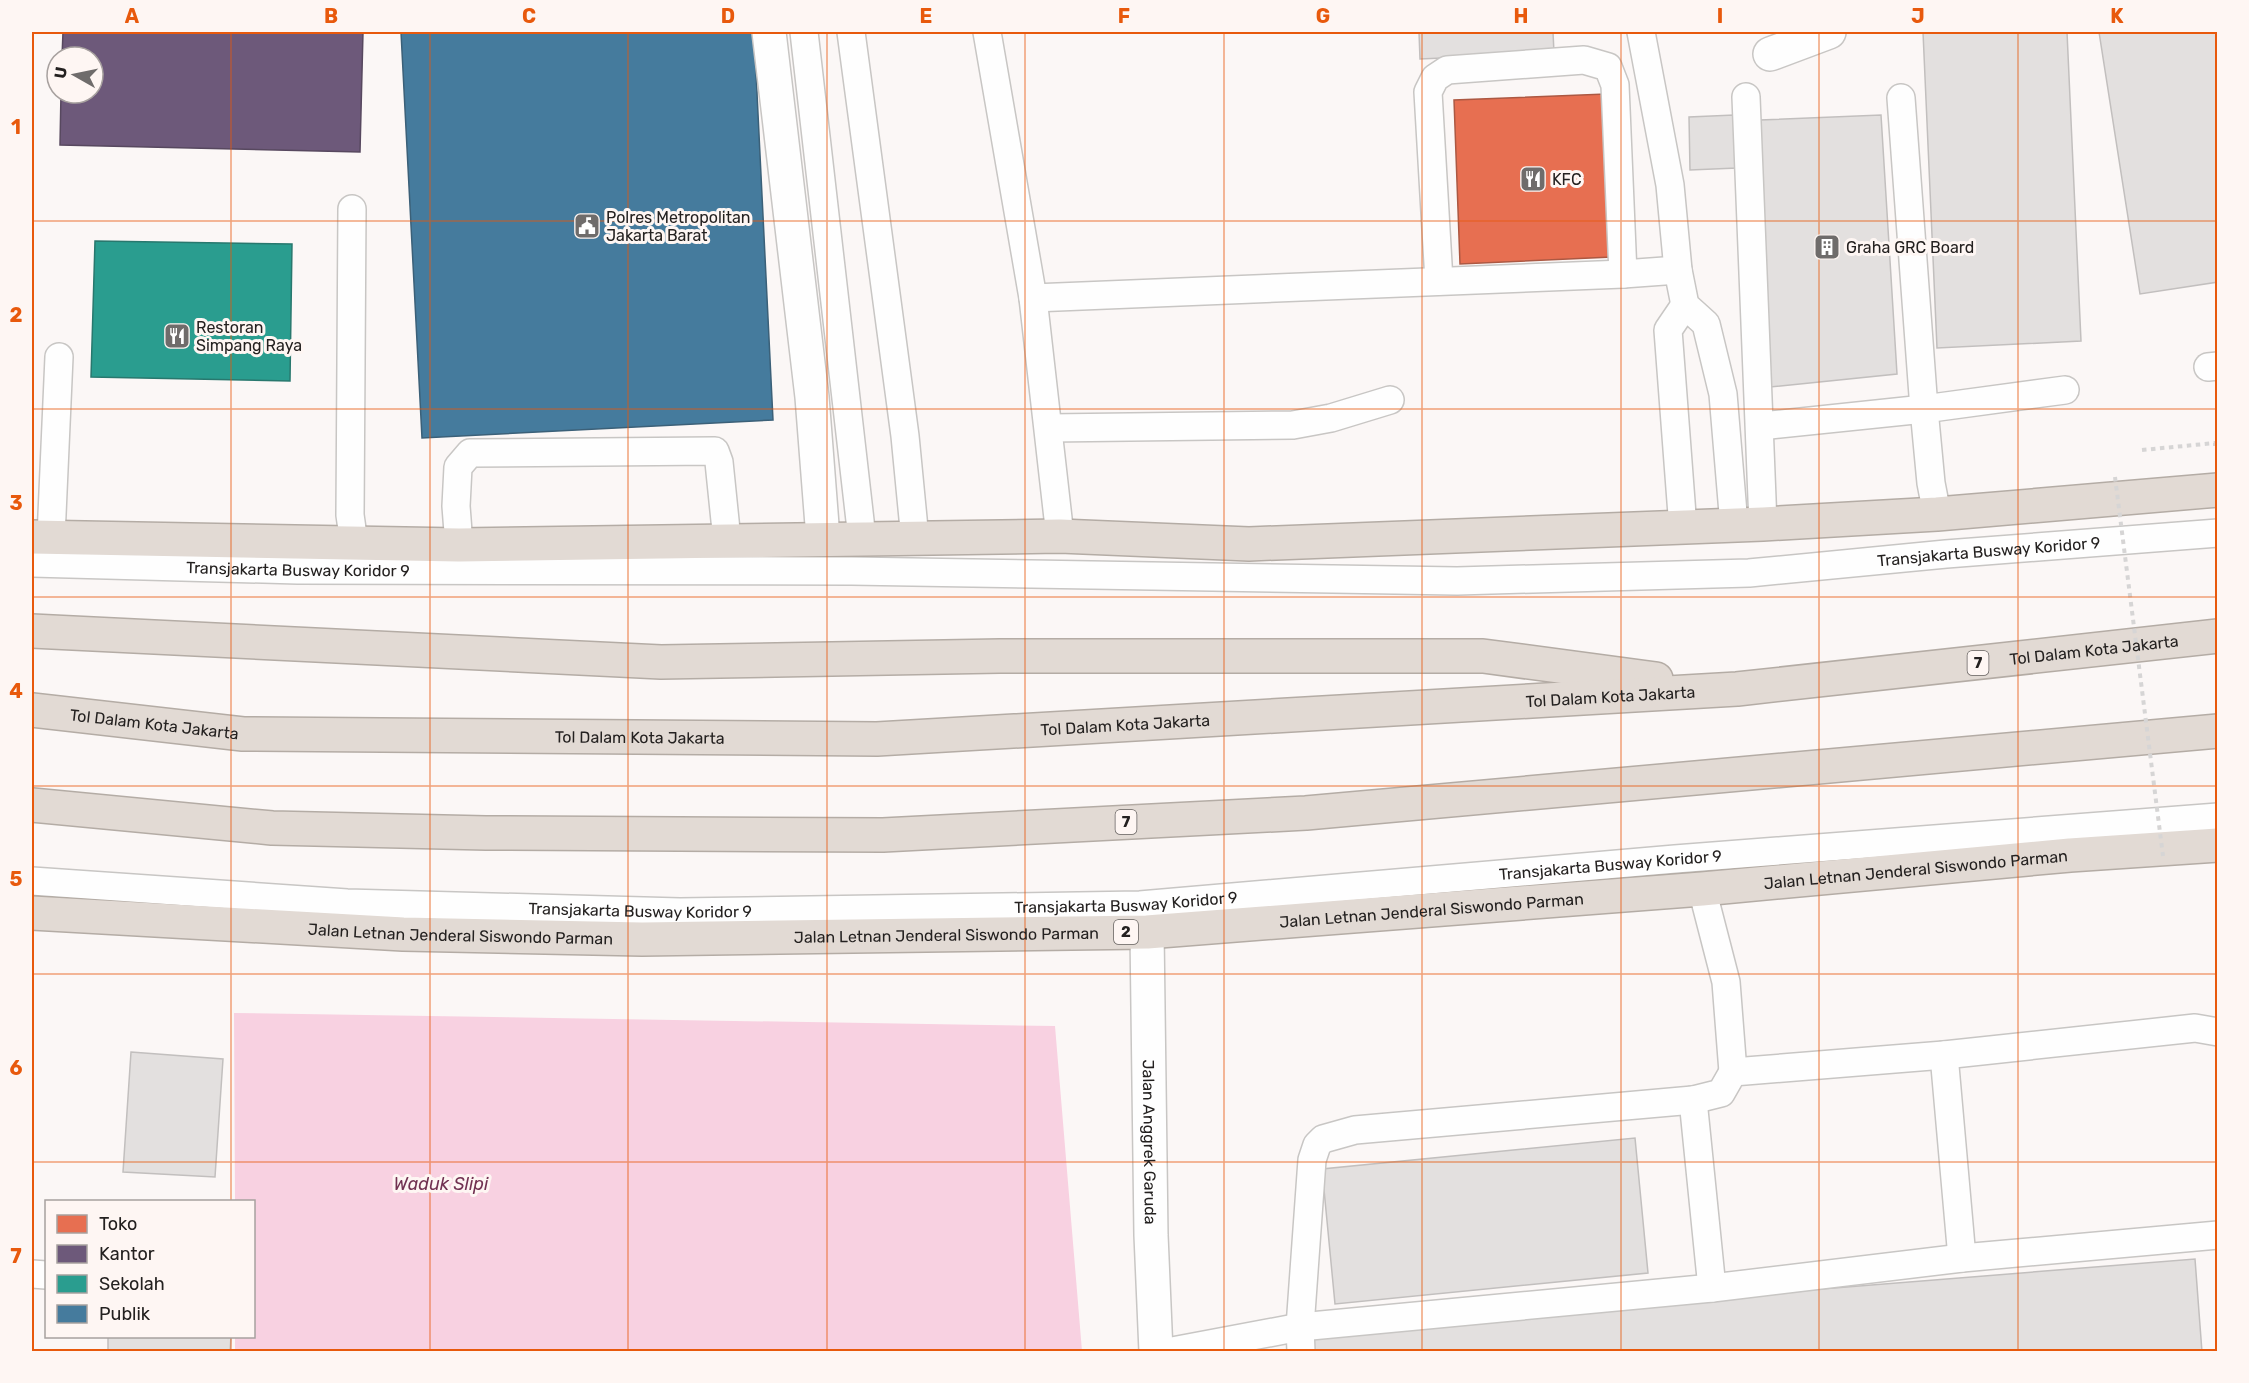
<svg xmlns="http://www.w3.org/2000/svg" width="2249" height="1383" viewBox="0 0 2249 1383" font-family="Rubik,sans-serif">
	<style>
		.water { fill: #f8d1e1 }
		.shops { fill: #e76f51; stroke: #ac5842; stroke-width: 1.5 }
		.offices { fill: #6d597a; stroke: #57485f; stroke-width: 1.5 }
		.schools { fill: #2a9d8f; stroke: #28786e; stroke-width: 1.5 }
		.public { fill: #457b9d; stroke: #3b6078; stroke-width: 1.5 }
		.building { fill: #e3e0df; stroke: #c2bfbe; stroke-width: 1.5 }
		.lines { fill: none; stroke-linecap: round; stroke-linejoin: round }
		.lane-casing { stroke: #c8c6c4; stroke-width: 30 }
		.street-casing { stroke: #c8c6c4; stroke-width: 36 }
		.secondary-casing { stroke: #c8c6c4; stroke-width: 36 }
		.highway-casing { stroke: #b4aca5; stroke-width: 36 }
		.path { stroke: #d6d5d5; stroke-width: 4; stroke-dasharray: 4.5 4.5; stroke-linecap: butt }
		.lane { stroke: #fefefe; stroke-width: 27 }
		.street { stroke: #fefefe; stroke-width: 33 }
		.secondary { stroke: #fefefe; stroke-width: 33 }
		.highway { stroke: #e2dad4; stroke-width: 33 }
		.path-bridge { stroke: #d6d5d5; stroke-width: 4; stroke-dasharray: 4.5 4.5; stroke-linecap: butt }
		.grid { fill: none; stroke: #e8590c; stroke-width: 1.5; stroke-opacity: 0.55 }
		.labels { text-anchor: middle; stroke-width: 6; stroke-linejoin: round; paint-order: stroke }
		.shield { fill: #fef6f3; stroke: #65615f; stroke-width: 1.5 }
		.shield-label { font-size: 15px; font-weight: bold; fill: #242120 }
		.poi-label { font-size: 16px; fill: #242120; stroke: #fef6f3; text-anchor: start }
		.street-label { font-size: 16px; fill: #242120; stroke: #fef6f3 }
		.water-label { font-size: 18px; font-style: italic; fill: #723252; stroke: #fef6f3 }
		.neatline { fill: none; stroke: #e8590c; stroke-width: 2 }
		.grid-label { font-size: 20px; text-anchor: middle; font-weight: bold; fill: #e8590c }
	</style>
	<rect width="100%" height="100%" fill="#fbf7f6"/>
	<!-- water -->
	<path class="water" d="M 234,1013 L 1055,1026 L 1082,1351 L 235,1351 L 235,1337 L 254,1336 L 254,1202 L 235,1201 Z"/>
	<!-- shops -->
	<path class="shops" d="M 1606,94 L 1612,257 L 1460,264 L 1454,100 Z"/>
	<!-- offices -->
	<path class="offices" d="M 63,32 L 363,32 L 360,152 L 60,145 L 61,93 L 93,93 L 93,57 L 62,57 Z"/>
	<!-- schools -->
	<path class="schools" d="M 95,241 L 292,244 L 290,381 L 91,377 Z"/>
	<!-- public -->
	<path class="public" d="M 401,32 L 754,32 L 773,420 L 422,438 Z"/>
	<!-- building -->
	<g class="building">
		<path d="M 1419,32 L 1553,32 L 1554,53 L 1420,59 Z"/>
		<path d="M 1923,32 L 2067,32 L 2081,341 L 1937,348 Z"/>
		<path d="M 2099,32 L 2218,32 L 2218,282 L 2140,294 Z"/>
		<path d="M 1734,115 L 1737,168 L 1690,170 L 1689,117 Z"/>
		<path d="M 1881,115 L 1897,374 L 1770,387 L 1760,120 Z"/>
		<path d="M 131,1052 L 223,1059 L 215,1177 L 123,1172 Z"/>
		<path d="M 1635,1138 L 1648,1273 L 1335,1304 L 1322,1169 Z"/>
		<path d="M 2195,1259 L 2202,1352 L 1309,1352 L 1308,1330 Z"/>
		<path d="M 108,1336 L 231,1336 L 230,1352 L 108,1352 Z"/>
	</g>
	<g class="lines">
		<!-- lane casing -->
		<g class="lane-casing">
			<g id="lane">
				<path d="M 804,32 L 862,538"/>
				<path d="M 851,32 L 905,436 L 915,539"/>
				<path d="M 987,32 L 1033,298 L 1060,536"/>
				<path d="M 1641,32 L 1670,185 L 1678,270 L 1685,305 L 1706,324 L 1723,394 L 1734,525"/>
				<path d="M 1746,97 L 1763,524"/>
				<path d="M 1901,98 L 1924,409 L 1931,483 L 1937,514"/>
				<path d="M 352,209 L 350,515 L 354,543"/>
				<path d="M 1439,281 L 1428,92 L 1435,78 L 1447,70 L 1584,60 L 1608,67 L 1615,85 L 1623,274"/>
				<path d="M 1033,298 L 1623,274 L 1678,270"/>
				<path d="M 2208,367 L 2218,366"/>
				<path d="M 1761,426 L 1924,409 L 2065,390"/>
				<path d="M 1049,428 L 1293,425 L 1331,418 L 1390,400"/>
				<path d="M 1683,528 L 1668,330 L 1685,305"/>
				<path d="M 51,537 L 59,357"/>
				<path d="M 459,545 L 456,506 L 458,467 L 470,453 L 715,451 L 719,462 L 727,540"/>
				<path id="s1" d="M 32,563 L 298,570 L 851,571 L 1457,581 L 1749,573 L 1946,554 L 2218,533"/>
				<path id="s2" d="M 32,881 L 347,903 L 680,912 L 1140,905 L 1675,859 L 2218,817"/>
				<path d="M 1702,889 L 1726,982 L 1733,1072"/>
				<path d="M 1944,1055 L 1962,1258"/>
				<path d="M 1693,1100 L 1712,1288"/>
				<path d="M 32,1274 L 46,1275"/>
				<path d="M 1167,1352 L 1300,1327 L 1712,1288 L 1962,1258 L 2218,1235"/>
				<path d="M 1301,1352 L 1300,1327 L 1312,1160 L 1317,1145 L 1323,1139 L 1355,1130 L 1693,1100 L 1721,1093 L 1733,1072 L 1944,1055 L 2195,1028 L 2218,1032"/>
			</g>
		</g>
		<!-- street casing -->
		<g class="street-casing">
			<g id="street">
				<path d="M 769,32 L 812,397 L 823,538"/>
				<path d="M 1770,54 L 1829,32"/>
			</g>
		</g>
		<!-- secondary casing -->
		<g class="secondary-casing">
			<g id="secondary">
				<path id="s3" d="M 1147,932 L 1151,1235 L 1156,1352"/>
			</g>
		</g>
		<!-- highway casing -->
		<g class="highway-casing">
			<g id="highway">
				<path d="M 32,537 L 459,545 L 1060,536 L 1249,544 L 1763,524 L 1937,514 L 2218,490"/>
				<path d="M 32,631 L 661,662 L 1000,656 L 1483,656 L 1656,679"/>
				<path id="s4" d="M 32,710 L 243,734 L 877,739 L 1737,689 L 2218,636"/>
				<path d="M 32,805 L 272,828 L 486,833 L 883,835 L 1306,813 L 2218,731"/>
				<path id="s5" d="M 32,913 L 403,934 L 642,939 L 1147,932 L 1702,889 L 2070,855 L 2218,845"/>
			</g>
		</g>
		<!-- path -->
		<path class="path" d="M 2142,450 L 2215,443 L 2215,446"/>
		<!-- lane -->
		<use href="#lane" class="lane"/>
		<!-- street -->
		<use href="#street" class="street"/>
		<!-- secondary -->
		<use href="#secondary" class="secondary"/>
		<!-- highway -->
		<use href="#highway" class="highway"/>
		<!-- path-bridge -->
		<path class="path-bridge" d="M 2115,477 L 2163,856"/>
	</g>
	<!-- grid -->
	<path class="grid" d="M 231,32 L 231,1202M 430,32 L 430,1352M 628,32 L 628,1352M 827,32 L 827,1352M 1025,32 L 1025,1352M 1224,32 L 1224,1352M 1422,32 L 1422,1352M 1621,32 L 1621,1352M 1819,32 L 1819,1352M 2018,32 L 2018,1352M 32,221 L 2218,221M 32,409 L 2218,409M 32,597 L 2218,597M 32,786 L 2218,786M 32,974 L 2218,974M 32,1162 L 2218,1162M 231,1336 L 231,1352"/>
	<!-- icons -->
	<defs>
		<g id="restaurant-square" transform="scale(1.35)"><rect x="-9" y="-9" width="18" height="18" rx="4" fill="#6f6c6b" stroke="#fef6f3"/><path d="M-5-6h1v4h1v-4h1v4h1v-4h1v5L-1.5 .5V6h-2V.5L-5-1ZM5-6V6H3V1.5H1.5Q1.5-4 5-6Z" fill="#fff"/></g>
		<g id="civic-square" transform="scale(1.35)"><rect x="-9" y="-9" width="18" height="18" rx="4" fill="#6f6c6b" stroke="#fef6f3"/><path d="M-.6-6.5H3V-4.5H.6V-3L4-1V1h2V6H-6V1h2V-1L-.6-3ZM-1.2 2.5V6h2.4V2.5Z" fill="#fff"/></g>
		<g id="building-square" transform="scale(1.35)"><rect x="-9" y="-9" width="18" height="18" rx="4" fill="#6f6c6b" stroke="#fef6f3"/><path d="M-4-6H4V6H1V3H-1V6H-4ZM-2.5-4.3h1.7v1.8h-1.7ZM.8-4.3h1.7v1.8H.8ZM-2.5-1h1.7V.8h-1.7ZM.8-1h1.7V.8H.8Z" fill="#fff"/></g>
	</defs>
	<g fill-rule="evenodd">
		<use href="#restaurant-square" x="1533" y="179"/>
		<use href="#civic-square" x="587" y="226"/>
		<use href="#building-square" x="1827" y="247"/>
		<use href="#restaurant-square" x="177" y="336"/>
	</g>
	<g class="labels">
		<!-- shield labels -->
		<g class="shield">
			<rect x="1967.5" y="651" width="21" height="24" rx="4.5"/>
			<rect x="1115.5" y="810" width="21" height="24" rx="4.5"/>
			<rect x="1114" y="920" width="24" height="24" rx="4.5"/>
		</g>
		<g class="shield-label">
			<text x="1978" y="668">7</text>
			<text x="1126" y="827">7</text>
			<text x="1126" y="937">2</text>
		</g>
		<!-- poi labels -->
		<g class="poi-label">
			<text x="1552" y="185">KFC</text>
			<text x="606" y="223">Polres Metropolitan<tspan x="606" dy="18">Jakarta Barat</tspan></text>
			<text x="1846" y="253">Graha GRC Board</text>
			<text x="196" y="333">Restoran<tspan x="196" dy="18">Simpang Raya</tspan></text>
		</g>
		<!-- street labels -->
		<g class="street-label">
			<text dy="6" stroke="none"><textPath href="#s1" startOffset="1958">Transjakarta Busway Koridor 9</textPath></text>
			<text dy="6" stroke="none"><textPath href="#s1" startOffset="266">Transjakarta Busway Koridor 9</textPath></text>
			<text dy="6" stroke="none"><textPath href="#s4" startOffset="2067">Tol Dalam Kota Jakarta</textPath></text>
			<text dy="6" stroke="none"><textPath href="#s4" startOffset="1581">Tol Dalam Kota Jakarta</textPath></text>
			<text dy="6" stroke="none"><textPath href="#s4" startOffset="123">Tol Dalam Kota Jakarta</textPath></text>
			<text dy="6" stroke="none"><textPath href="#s4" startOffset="1095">Tol Dalam Kota Jakarta</textPath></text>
			<text dy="6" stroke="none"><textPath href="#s4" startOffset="609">Tol Dalam Kota Jakarta</textPath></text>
			<text dy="6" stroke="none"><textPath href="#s2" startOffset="1581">Transjakarta Busway Koridor 9</textPath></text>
			<text dy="6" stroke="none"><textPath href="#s5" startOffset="1887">Jalan Letnan Jenderal Siswondo Parman</textPath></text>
			<text dy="6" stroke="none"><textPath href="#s2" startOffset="1095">Transjakarta Busway Koridor 9</textPath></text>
			<text dy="6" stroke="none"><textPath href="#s2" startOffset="609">Transjakarta Busway Koridor 9</textPath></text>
			<text dy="6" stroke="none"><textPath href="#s5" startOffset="1401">Jalan Letnan Jenderal Siswondo Parman</textPath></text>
			<text dy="6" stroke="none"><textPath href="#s5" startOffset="429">Jalan Letnan Jenderal Siswondo Parman</textPath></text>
			<text dy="6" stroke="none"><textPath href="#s5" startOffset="915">Jalan Letnan Jenderal Siswondo Parman</textPath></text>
			<text dy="6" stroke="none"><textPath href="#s3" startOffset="210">Jalan Anggrek Garuda</textPath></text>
		</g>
		<!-- water labels -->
		<g class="water-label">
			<text x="441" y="1190">Waduk Slipi</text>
		</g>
	</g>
	<!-- border -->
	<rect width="2249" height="1383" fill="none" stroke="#fef6f3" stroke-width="66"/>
	<!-- legend -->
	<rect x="45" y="1200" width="210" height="138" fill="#fef6f3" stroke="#a7a19f" stroke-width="1.5"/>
	<rect x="57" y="1215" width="30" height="18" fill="#e76f51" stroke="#a7a19f" stroke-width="1.5"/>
	<text x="99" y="1230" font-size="18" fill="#242120">Toko</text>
	<rect x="57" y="1245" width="30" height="18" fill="#6d597a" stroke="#a7a19f" stroke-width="1.5"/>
	<text x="99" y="1260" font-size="18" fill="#242120">Kantor</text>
	<rect x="57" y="1275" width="30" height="18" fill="#2a9d8f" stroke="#a7a19f" stroke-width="1.5"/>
	<text x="99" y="1290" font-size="18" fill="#242120">Sekolah</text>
	<rect x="57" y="1305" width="30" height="18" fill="#457b9d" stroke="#a7a19f" stroke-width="1.5"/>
	<text x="99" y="1320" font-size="18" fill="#242120">Publik</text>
	<!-- north arrow -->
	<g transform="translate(75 75) rotate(279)"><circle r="28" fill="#fef6f3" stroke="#a7a19f" stroke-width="1.5"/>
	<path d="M0-4.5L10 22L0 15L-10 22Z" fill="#6f6c6b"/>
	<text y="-9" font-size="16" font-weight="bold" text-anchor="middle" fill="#242120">U</text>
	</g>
	<rect x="33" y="33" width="2183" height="1317" class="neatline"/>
	<g class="grid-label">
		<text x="132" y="23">A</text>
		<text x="331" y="23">B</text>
		<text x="529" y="23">C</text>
		<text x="728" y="23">D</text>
		<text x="926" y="23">E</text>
		<text x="1124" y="23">F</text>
		<text x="1323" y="23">G</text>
		<text x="1521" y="23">H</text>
		<text x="1720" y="23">I</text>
		<text x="1918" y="23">J</text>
		<text x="2117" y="23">K</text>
		<text x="16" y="134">1</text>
		<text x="16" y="322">2</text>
		<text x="16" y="510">3</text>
		<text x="16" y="698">4</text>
		<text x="16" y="886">5</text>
		<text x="16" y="1075">6</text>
		<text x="16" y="1263">7</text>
	</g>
</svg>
